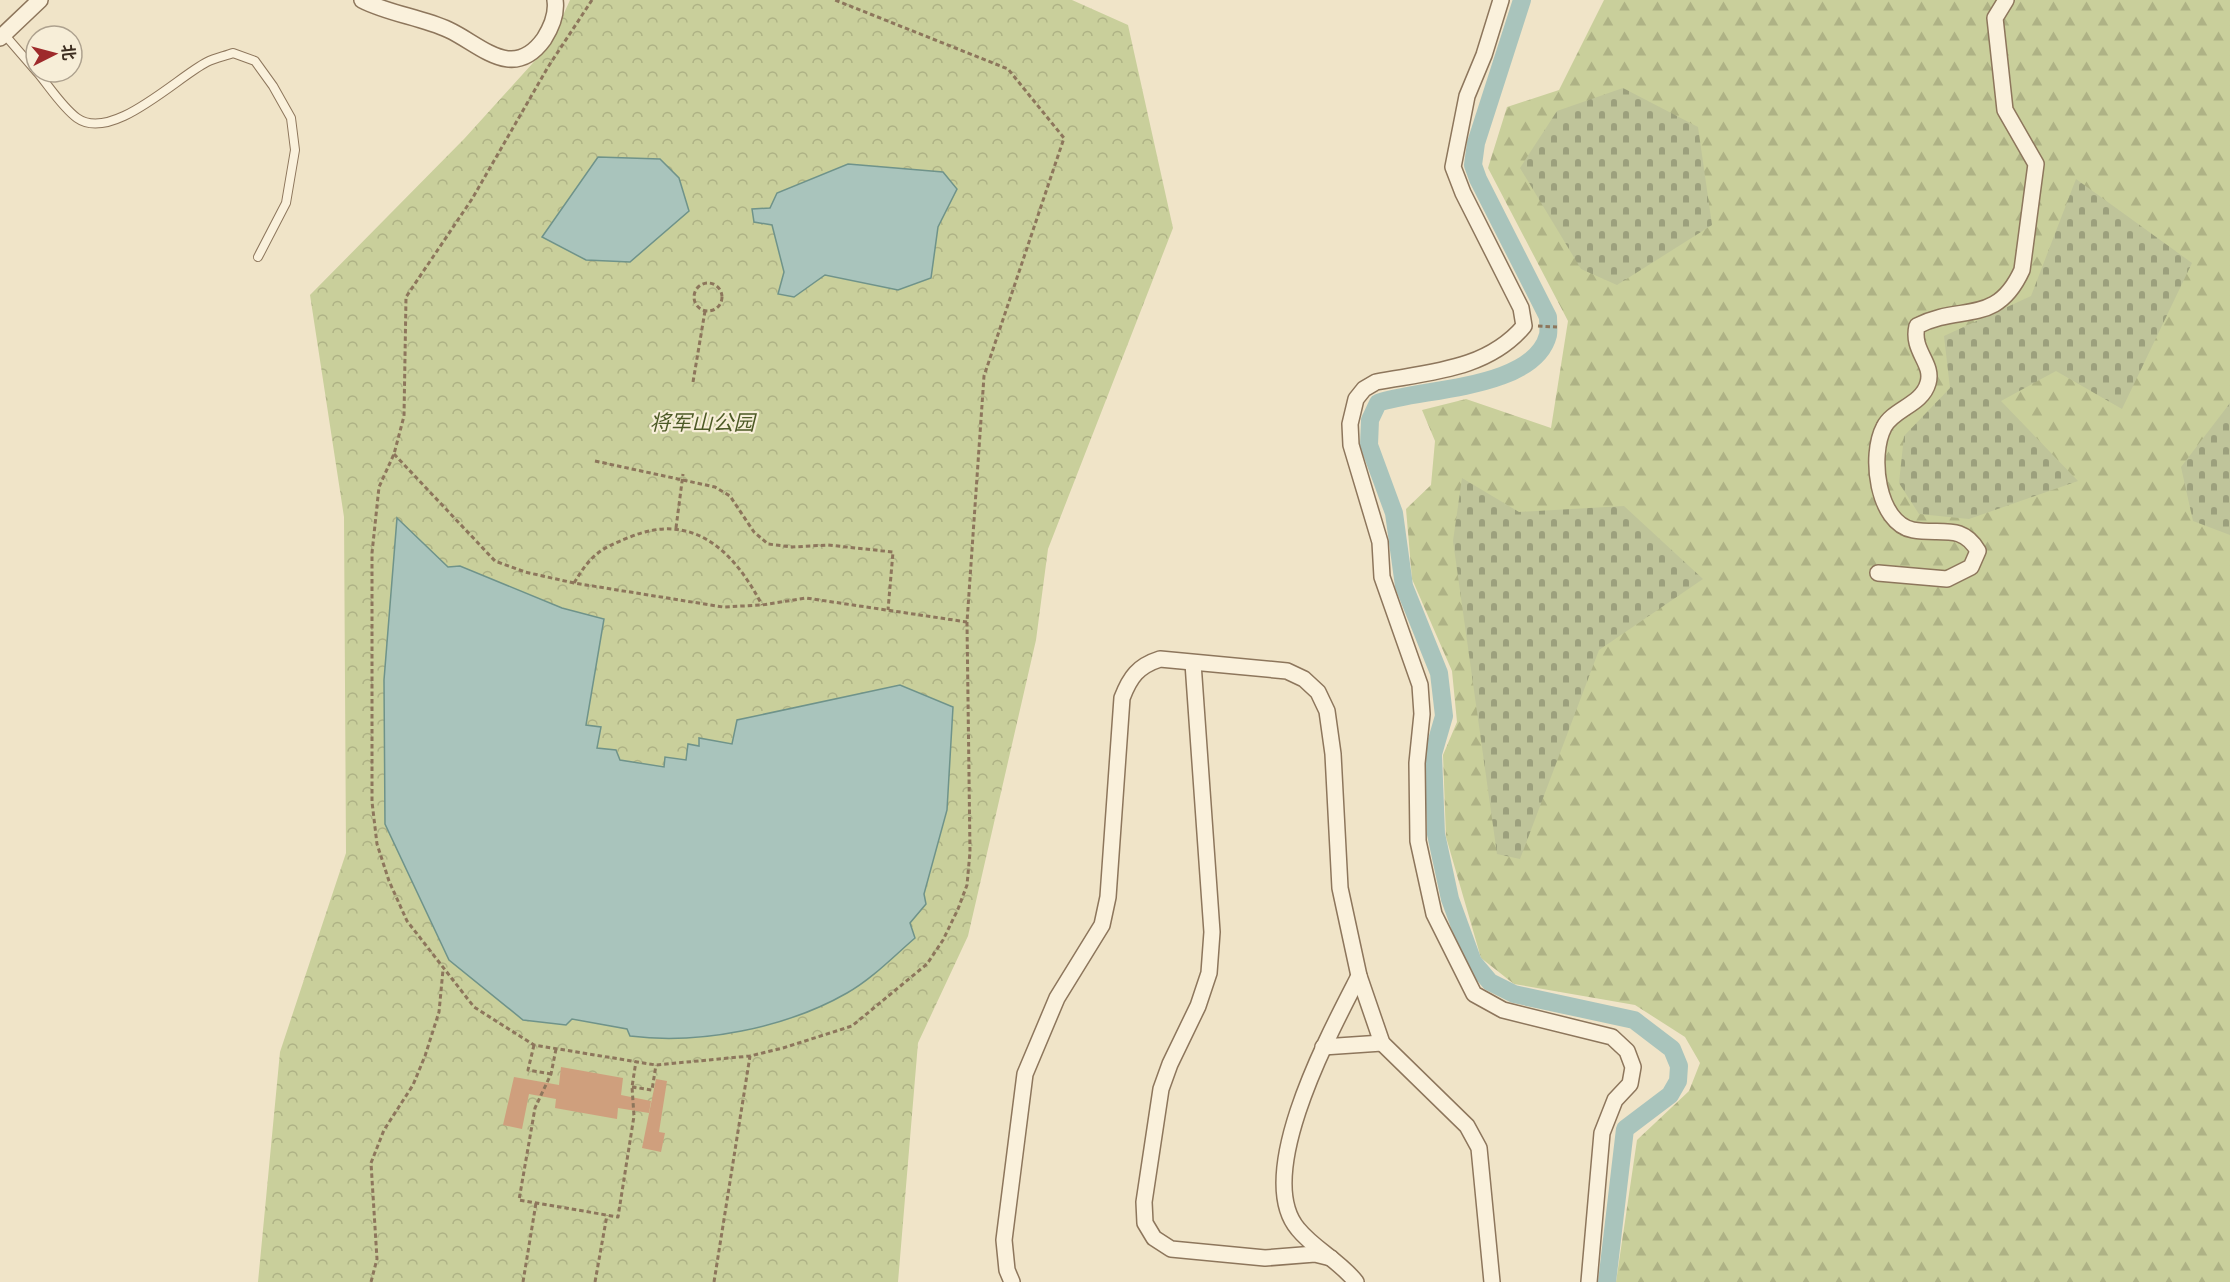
<svg xmlns="http://www.w3.org/2000/svg" width="2230" height="1282" viewBox="0 0 2230 1282" font-family="Spectral,'Noto Sans SC',serif">
	<style>
		.forest { fill: url(#forest-firs) }
		.cemetery { fill: url(#cemetery-stones) }
		.park { fill: url(#park-crowns) }
		.water { fill: #a9c4bc; stroke: #6f938a; stroke-width: 1.5 }
		.lines { fill: none; stroke-linecap: round; stroke-linejoin: round }
		.canal { stroke: #a9c4bc; stroke-width: 18 }
		.building { fill: #cf9f7d }
		.service-casing { stroke: #8d765c; stroke-width: 10 }
		.minor-casing { stroke: #8d765c; stroke-width: 18 }
		.path { stroke: #8d765c; stroke-width: 3; stroke-dasharray: 4.5 3; stroke-linecap: butt }
		.service { stroke: #faf1dc; stroke-width: 8 }
		.minor { stroke: #faf1dc; stroke-width: 15 }
		.labels { text-anchor: middle; stroke-width: 4.5; stroke-linejoin: round; paint-order: stroke }
		.park-label { font-size: 21px; font-style: italic; fill: #4d5a26; stroke: #f7eed8 }
	</style>
	<defs>
		<pattern id="forest-firs" width="22" height="20" patternUnits="userSpaceOnUse" patternTransform="scale(1.5)"><rect width="22" height="20" fill="#c9cf9b"/><path d="M5 1l3.5 6h-7zM16 11l3.5 6h-7z" fill="#aeb285"/></pattern>
		<pattern id="cemetery-stones" width="16" height="16" patternUnits="userSpaceOnUse" patternTransform="scale(1.5)"><rect width="16" height="16" fill="#bfc49a"/><path d="M2 7V4a2 2 0 0 1 4 0v3zM10 15v-3a2 2 0 0 1 4 0v3z" fill="#9ca07d"/></pattern>
		<pattern id="park-crowns" width="20" height="18" patternUnits="userSpaceOnUse" patternTransform="scale(1.5)"><rect width="20" height="18" fill="#c9cf9b"/><path d="M2 6a3 3 0 1 1 6 0M12 15a3 3 0 1 1 6 0" fill="none" stroke="#aeb285"/></pattern>
	</defs>
	<rect width="100%" height="100%" fill="#f0e4c8"/>
	<!-- forest -->
	<path class="forest" d="M 1604,0 L 2230,0 L 2230,1282 L 1616,1282 L 1637,1140 L 1689,1091 L 1700,1063 L 1685,1037 L 1635,1005 L 1514,984 L 1481,958 L 1446,837 L 1443,755 L 1457,722 L 1452,671 L 1412,579 L 1406,509 L 1431,485 L 1435,441 L 1422,410 L 1466,399 L 1551,428 L 1568,321 L 1488,168 L 1507,107 L 1559,90 Z"/>
	<!-- cemetery -->
	<g class="cemetery">
		<path d="M 1623,88 L 1698,127 L 1712,225 L 1617,285 L 1581,269 L 1520,168 L 1557,111 Z"/>
		<path d="M 2076,179 L 2192,263 L 2122,409 L 2056,371 L 2001,401 L 2078,481 L 1969,519 L 1919,514 L 1899,483 L 1904,436 L 1950,388 L 1944,336 L 2031,296 Z"/>
		<path d="M 2230,403 L 2230,535 L 2193,521 L 2181,467 Z"/>
		<path d="M 1462,478 L 1519,512 L 1624,506 L 1703,579 L 1599,650 L 1520,859 L 1497,854 L 1453,541 Z"/>
	</g>
	<!-- park -->
	<path class="park" d="M 570,0 L 1072,0 L 1128,25 L 1173,228 L 1048,549 L 1036,640 L 968,936 L 918,1043 L 898,1282 L 258,1282 L 280,1052 L 346,853 L 344,517 L 310,295 L 464,139 L 550,44 Z"/>
	<!-- water -->
	<g class="water">
		<path d="M 598,157 L 660,159 L 679,178 L 689,211 L 630,262 L 586,260 L 542,237 Z"/>
		<path d="M 848,164 L 943,172 L 957,189 L 938,227 L 931,278 L 898,290 L 825,275 L 794,297 L 778,294 L 784,272 L 772,225 L 754,222 L 752,209 L 770,208 L 777,193 Z"/>
		<path d="M 397,518 L 448,567 L 460,566 L 562,608 L 604,619 L 586,725 L 601,727 L 597,748 L 616,750 L 620,760 L 664,767 L 665,757 L 686,760 L 688,744 L 699,746 L 699,738 L 732,744 L 737,720 L 900,685 L 953,707 L 947,810 L 924,894 L 926,904 L 910,923 L 915,938 C 894,956 872,979 847,993 C 786,1028 699,1045 630,1036 L 627,1029 L 572,1019 L 566,1025 L 523,1020 L 449,960 L 385,824 L 384,680 Z"/>
	</g>
	<g class="lines">
		<!-- canal -->
		<path class="canal" d="M 1522,0 L 1476,143 L 1473,165 L 1478,179 L 1548,317 C 1548,322 1549,330 1548,335 C 1534,390 1420,388 1378,403 L 1370,420 L 1369,445 L 1394,513 L 1404,586 L 1439,673 L 1444,716 L 1433,754 L 1436,834 L 1450,899 L 1473,962 L 1490,982 L 1514,994 L 1634,1020 L 1672,1049 L 1679,1066 L 1678,1081 L 1670,1095 L 1625,1129 L 1607,1282"/>
	</g>
	<!-- building -->
	<g class="building">
		<path d="M 561,1067 L 623,1078 L 621,1095 L 651,1101 L 649,1113 L 618,1108 L 617,1119 L 555,1108 L 556,1099 L 529,1094 L 522,1129 L 503,1125 L 514,1077 L 559,1085 Z"/>
		<path d="M 656,1079 L 667,1081 L 659,1132 L 665,1133 L 661,1152 L 642,1148 Z"/>
	</g>
	<g class="lines">
		<!-- service casing -->
		<g class="service-casing">
			<g id="service">
				<path d="M 4,34 L 36,71"/>
				<path d="M 37,72 C 49,86 62,107 77,118 C 112,143 177,77 207,62 C 215,58 225,56 233,53 L 255,61 L 273,86 L 291,118 L 295,150 L 286,203 L 258,257"/>
			</g>
		</g>
		<!-- minor casing -->
		<g class="minor-casing">
			<g id="minor">
				<path d="M 362,0 C 389,14 421,17 449,30 C 481,45 513,82 544,39 C 551,28 557,13 555,0"/>
				<path d="M 1501,0 L 1484,55 L 1467,96 L 1453,167 L 1463,193 L 1521,308 L 1524,326 C 1487,370 1429,372 1376,382 L 1364,389 L 1356,399 L 1350,424 L 1351,445 L 1380,542 L 1382,577 L 1420,685 L 1422,714 L 1417,763 L 1418,841 L 1434,914 L 1474,994 L 1503,1010 L 1612,1037 L 1627,1051 L 1633,1067 L 1630,1084 L 1615,1100 L 1602,1133 L 1589,1282"/>
				<path d="M 0,38 L 40,0"/>
				<path d="M 1878,573 L 1947,579 L 1971,567 L 1978,551 C 1962,523 1940,535 1913,530 C 1877,523 1869,455 1884,427 C 1893,409 1922,405 1928,383 C 1934,363 1911,351 1917,326 C 1961,303 1996,327 2022,270 L 2036,164 L 2005,110 L 1995,18 L 2006,0"/>
				<path d="M 1193,663 L 1212,932 L 1209,973 L 1198,1006 L 1170,1064 L 1161,1089 L 1144,1202 L 1145,1223 L 1154,1238 L 1171,1249 L 1265,1258 L 1315,1254 L 1331,1258"/>
				<path d="M 1323,1047 L 1382,1043"/>
				<path d="M 1012,1282 L 1007,1270 L 1004,1240 L 1025,1074 L 1057,998 L 1102,925 L 1108,897 L 1122,698 C 1130,677 1138,666 1160,659 L 1287,671 L 1304,679 L 1318,692 L 1327,711 L 1333,754 L 1340,888 L 1359,976 L 1382,1043 L 1467,1126 L 1479,1148 L 1492,1282"/>
				<path d="M 1356,1282 C 1340,1261 1314,1249 1298,1229 C 1252,1175 1332,1029 1359,976"/>
			</g>
		</g>
		<!-- path -->
		<g class="path">
			<path d="M 592,0 L 548,67 L 472,199 L 406,297 L 404,416 L 394,454 L 379,487 L 372,553 L 372,802 L 377,844 L 389,881 L 407,921 L 474,1007 L 534,1045 L 656,1065 L 750,1056 L 783,1048 L 852,1026 L 927,964 L 943,940 L 958,909 L 967,885 L 970,852 L 967,622 L 984,376 L 1064,138 L 1008,69 L 835,0"/>
			<circle cx="708" cy="297" r="14"/>
			<path d="M 1538,326 L 1557,327"/>
			<path d="M 693,382 L 705,311"/>
			<path d="M 394,454 L 495,561 L 525,572 L 574,583 L 723,607 L 762,605 L 806,598 L 967,622"/>
			<path d="M 595,461 L 715,487 L 730,496 L 754,532 L 768,544 L 792,547 L 828,545 L 893,552 L 888,610"/>
			<path d="M 676,528 L 683,474"/>
			<path d="M 574,583 C 591,555 599,549 630,537 C 693,511 734,551 762,605"/>
			<path d="M 534,1045 L 528,1070 L 551,1074"/>
			<path d="M 556,1049 L 551,1074 L 535,1108 L 519,1200 L 618,1217 L 634,1116 L 632,1087 L 636,1061"/>
			<path d="M 632,1087 L 652,1090 L 656,1065"/>
			<path d="M 371,1282 L 377,1259 L 371,1163 L 384,1130 L 413,1085 L 425,1056 L 439,1012 L 443,970"/>
			<path d="M 523,1282 L 536,1203"/>
			<path d="M 595,1282 L 607,1215"/>
			<path d="M 714,1282 L 750,1056"/>
		</g>
		<!-- service -->
		<use href="#service" class="service"/>
		<!-- minor -->
		<use href="#minor" class="minor"/>
	</g>
	<g class="labels">
		<!-- park labels -->
		<g class="park-label">
			<text x="702" y="430">将军山公园</text>
		</g>
	</g>
	<!-- north arrow -->
	<g transform="translate(54 54) rotate(84)"><circle r="28" fill="#f7eed8" stroke="#ada18e" stroke-width="1.5"/>
	<path d="M0-4.5L10 22L0 15L-10 22Z" fill="#9e2a2b"/>
	<text y="-9" font-size="16" font-weight="bold" text-anchor="middle" fill="#3d2e20">北</text>
	</g>
</svg>
